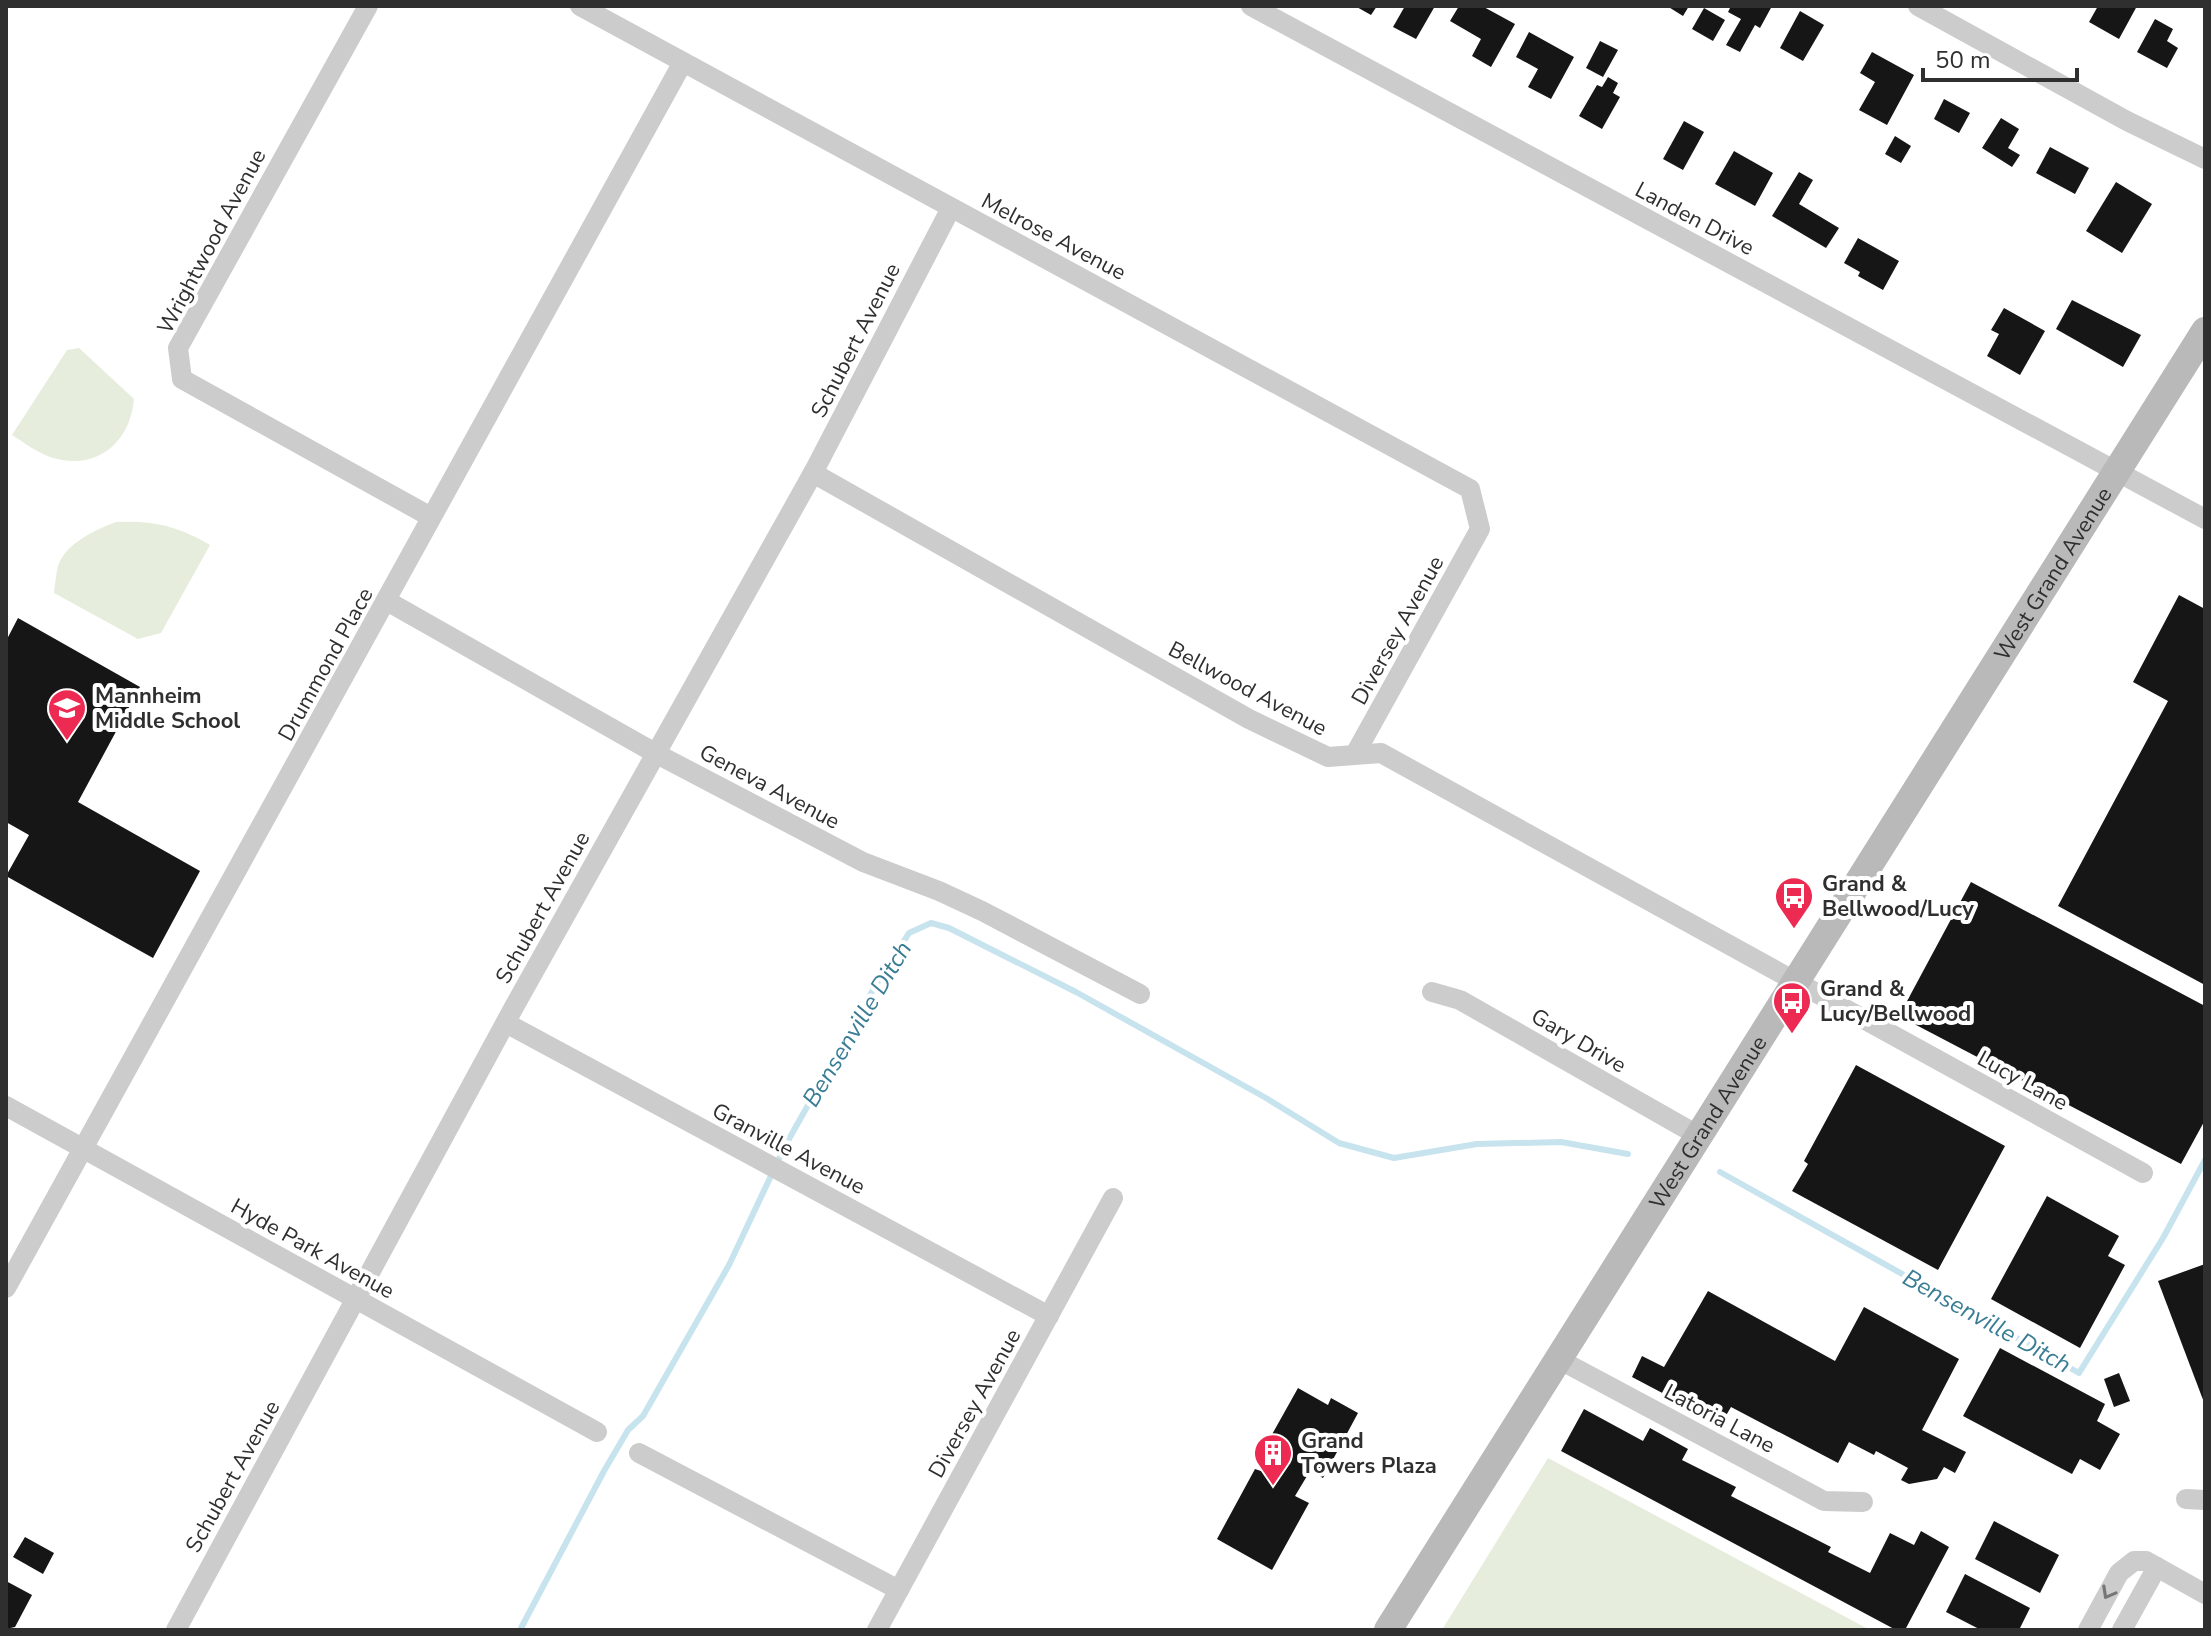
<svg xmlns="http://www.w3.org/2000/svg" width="2211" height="1636" viewBox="0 0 2211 1636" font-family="'Nunito Sans',sans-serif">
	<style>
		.green { fill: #e7eddc }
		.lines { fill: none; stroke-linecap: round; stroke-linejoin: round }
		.stream { stroke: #c7e3ed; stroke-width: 6 }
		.building { fill: #161616 }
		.minor { stroke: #ccc; stroke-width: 20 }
		.secondary { stroke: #b9b9b9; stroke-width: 28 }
		.oneway { stroke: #767676 }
		.labels { text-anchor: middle; stroke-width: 8; stroke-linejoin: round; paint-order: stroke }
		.street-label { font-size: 22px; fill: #2f2f2f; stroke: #fff }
		.poi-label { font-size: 22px; font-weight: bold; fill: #2f2f2f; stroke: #fff; text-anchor: start }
		.water-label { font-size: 24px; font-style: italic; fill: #397d95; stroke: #fff }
	</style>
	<rect width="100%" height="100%" fill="#fff"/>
	<!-- green -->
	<g class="green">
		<path d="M 79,348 L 134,399 C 130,444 95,472 50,457 C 37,452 24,443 12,435 L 67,350 Z"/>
		<path d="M 116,522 C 152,520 179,526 210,545 L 161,633 L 138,639 L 54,593 C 55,584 56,574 58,566 C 66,543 95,530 116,522 Z"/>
		<path d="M 1548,1458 L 1870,1630 L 1442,1630 Z"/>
	</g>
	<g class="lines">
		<!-- stream -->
		<g class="stream">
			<path d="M 1720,1172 L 2079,1373 L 2163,1238 L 2205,1160"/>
			<path d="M 520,1630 L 604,1471 L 628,1430 L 643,1416 L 729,1265 L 785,1146 L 874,988 L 909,933 L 931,923 L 949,928 L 1076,992 L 1266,1098 L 1339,1143 L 1394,1158 L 1477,1144 L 1561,1142 L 1628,1154"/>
		</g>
	</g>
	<!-- building -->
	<g class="building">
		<path d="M 1355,6 L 1377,6 L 1371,15 Z"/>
		<path d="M 1405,6 L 1435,6 L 1416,39 L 1393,27 Z"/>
		<path d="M 1459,6 L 1482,6 L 1515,24 L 1491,67 L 1472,56 L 1481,39 L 1450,21 Z"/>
		<path d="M 1667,6 L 1689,6 L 1683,16 Z"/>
		<path d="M 1731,6 L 1772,6 L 1760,28 L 1755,25 L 1740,52 L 1726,45 L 1741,19 L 1728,12 Z"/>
		<path d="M 2098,6 L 2113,7 L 2137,6 L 2119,39 L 2089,22 Z"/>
		<path d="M 1704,8 L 1725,20 L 1713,41 L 1692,29 Z"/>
		<path d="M 1800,11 L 1824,25 L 1803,61 L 1780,48 Z"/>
		<path d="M 2155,19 L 2173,29 L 2167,41 L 2178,48 L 2167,68 L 2137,52 Z"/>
		<path d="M 1529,32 L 1574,57 L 1551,99 L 1528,87 L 1538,69 L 1516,57 Z"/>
		<path d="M 1600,41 L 1618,50 L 1603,77 L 1586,68 Z"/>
		<path d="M 1872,52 L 1914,75 L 1887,125 L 1859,110 L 1875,82 L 1860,73 Z"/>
		<path d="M 1608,77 L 1618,83 L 1613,93 L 1620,97 L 1602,129 L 1579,116 L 1597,85 L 1602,87 Z"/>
		<path d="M 1944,99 L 1970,113 L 1959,133 L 1934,119 Z"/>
		<path d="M 2001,118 L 2019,129 L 2008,148 L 2020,155 L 2012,167 L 1982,148 Z"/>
		<path d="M 1684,121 L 1704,132 L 1683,170 L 1663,159 Z"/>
		<path d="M 1895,136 L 1911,146 L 1901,163 L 1885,154 Z"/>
		<path d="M 2050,147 L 2089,168 L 2075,194 L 2036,173 Z"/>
		<path d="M 1734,151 L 1773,173 L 1755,206 L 1715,184 Z"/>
		<path d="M 1799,172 L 1813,180 L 1799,204 L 1839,228 L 1826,248 L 1772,216 Z"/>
		<path d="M 2116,182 L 2152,204 L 2122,253 L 2086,231 Z"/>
		<path d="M 1858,238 L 1899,261 L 1883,290 L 1858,276 L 1860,272 L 1844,263 Z"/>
		<path d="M 2072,300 L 2141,335 L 2123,367 L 2056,329 Z"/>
		<path d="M 2004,308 L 2045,331 L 2020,375 L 1987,356 L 1999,334 L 1991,330 Z"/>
		<path d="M 2179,595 L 2205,609 L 2205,985 L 2058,906 L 2168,701 L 2133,682 Z"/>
		<path d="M 18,618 L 140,687 L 78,802 L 200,871 L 153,958 L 6,876 L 29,835 L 6,822 L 6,641 Z"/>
		<path d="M 1971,882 L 2205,1006 L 2205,1120 L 2181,1164 L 1899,1016 Z"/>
		<path d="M 1856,1065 L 2005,1146 L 1938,1270 L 1792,1191 L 1808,1164 L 1804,1161 Z"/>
		<path d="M 2047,1196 L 2119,1236 L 2108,1256 L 2125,1265 L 2080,1348 L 1991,1299 Z"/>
		<path d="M 2205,1264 L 2205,1405 L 2158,1281 Z"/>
		<path d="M 1708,1291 L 1835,1361 L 1864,1307 L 1959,1359 L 1922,1430 L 1966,1452 L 1955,1473 L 1944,1467 L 1937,1479 L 1909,1484 L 1901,1480 L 1908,1468 L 1876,1451 L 1874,1455 L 1849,1442 L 1838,1463 L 1731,1407 L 1721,1424 L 1632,1377 L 1642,1356 L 1664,1367 Z"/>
		<path d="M 2000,1348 L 2105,1404 L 2097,1421 L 2120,1434 L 2100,1470 L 2080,1459 L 2072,1474 L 1963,1416 Z"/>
		<path d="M 2119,1373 L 2130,1401 L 2114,1407 L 2104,1379 Z"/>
		<path d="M 1298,1388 L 1328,1405 L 1331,1398 L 1358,1413 L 1323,1478 L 1310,1471 L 1295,1496 L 1309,1503 L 1272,1570 L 1217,1539 L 1255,1469 L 1261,1471 L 1268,1456 L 1261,1454 Z"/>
		<path d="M 1584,1409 L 1643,1441 L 1650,1428 L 1688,1449 L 1682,1460 L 1736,1487 L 1731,1496 L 1831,1547 L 1828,1552 L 1870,1573 L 1890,1533 L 1914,1545 L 1921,1531 L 1949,1547 L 1905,1630 L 1896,1630 L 1561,1451 Z"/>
		<path d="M 1994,1521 L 2059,1555 L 2040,1593 L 1975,1559 Z"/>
		<path d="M 25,1537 L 54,1553 L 43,1574 L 13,1557 Z"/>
		<path d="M 1965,1574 L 2030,1608 L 2019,1630 L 1981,1630 L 1946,1612 Z"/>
		<path d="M 6,1581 L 32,1595 L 15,1627 L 6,1629 Z"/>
	</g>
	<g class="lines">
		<!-- minor -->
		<g class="minor">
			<path d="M 368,6 L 178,348 L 182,379 L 431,517"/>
			<path d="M 580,6 L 1470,489 L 1480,529 L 1355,754"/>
			<path d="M 1251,6 L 2205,519"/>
			<path d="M 1918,6 L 2127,121 L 2205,159"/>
			<path d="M 813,473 L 1249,719 L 1328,757 L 1381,753 L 2143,1173"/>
			<path d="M 387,601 L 655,753 L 863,862 L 939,891 L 982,911 L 1140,994"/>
			<path d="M 1432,992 L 1460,1000 L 1699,1136"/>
			<path d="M 506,1023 L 1049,1316"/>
			<path d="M 6,1106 L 597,1432"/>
			<path d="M 6,1288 L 683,62"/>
			<path d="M 1560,1360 L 1824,1501 L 1863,1502"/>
			<path d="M 639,1453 L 899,1590"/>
			<path d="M 2186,1499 L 2205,1500"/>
			<path d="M 176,1630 L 514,1007 L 813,473 L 951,208"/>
			<path d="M 877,1630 L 1113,1198"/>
			<path d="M 2088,1630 L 2119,1573 L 2134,1561 L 2146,1561 L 2205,1594"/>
			<path d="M 2122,1630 L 2157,1567"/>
		</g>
		<!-- secondary -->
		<path class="secondary" id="s1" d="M 1388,1630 L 2205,331"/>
	</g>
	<!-- one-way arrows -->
	<defs><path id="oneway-chevron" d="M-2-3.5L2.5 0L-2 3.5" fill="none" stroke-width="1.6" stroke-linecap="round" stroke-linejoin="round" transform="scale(2)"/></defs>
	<use class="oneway" href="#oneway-chevron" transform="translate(2108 1593) rotate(119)"/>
	<!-- icons -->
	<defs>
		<g id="school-pin" transform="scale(2)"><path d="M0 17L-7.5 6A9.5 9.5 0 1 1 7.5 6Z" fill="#ed2a51" stroke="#fff"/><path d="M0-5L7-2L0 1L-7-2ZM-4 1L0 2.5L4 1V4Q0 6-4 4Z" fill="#fff"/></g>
		<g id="bus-pin" transform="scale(2)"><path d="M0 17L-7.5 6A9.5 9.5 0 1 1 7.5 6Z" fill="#ed2a51" stroke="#fff"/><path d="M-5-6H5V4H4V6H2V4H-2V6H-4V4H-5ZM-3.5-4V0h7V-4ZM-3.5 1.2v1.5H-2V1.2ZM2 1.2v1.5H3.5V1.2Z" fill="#fff"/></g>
		<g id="building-pin" transform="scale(2)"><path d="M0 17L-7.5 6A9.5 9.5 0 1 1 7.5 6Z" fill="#ed2a51" stroke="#fff"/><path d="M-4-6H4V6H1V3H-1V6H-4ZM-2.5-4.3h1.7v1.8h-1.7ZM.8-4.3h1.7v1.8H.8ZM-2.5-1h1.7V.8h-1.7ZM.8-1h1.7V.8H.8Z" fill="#fff"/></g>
	</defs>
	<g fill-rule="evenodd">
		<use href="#school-pin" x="67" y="708"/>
		<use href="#bus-pin" x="1794" y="896"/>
		<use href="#bus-pin" x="1792" y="1001"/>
		<use href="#building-pin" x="1273" y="1453"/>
	</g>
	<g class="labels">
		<!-- street labels -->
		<g class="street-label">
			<text transform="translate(1695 218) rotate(28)" y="8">Landen Drive</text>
			<text transform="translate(1054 236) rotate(28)" y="8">Melrose Avenue</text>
			<text transform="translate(211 241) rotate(-62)" y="8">Wrightwood Avenue</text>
			<text transform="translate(855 340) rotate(-63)" y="8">Schubert Avenue</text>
			<text dy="8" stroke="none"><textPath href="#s1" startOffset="1248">West Grand Avenue</textPath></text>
			<text transform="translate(1397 630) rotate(-61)" y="8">Diversey Avenue</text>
			<text transform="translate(325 664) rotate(-61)" y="8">Drummond Place</text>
			<text transform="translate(1248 688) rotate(28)" y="8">Bellwood Avenue</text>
			<text transform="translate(770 786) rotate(28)" y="8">Geneva Avenue</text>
			<text transform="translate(542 907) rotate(-61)" y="8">Schubert Avenue</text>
			<text transform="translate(1579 1040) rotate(30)" y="8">Gary Drive</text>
			<text transform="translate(2023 1080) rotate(29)" y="8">Lucy Lane</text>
			<text dy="8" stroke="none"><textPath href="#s1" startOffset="600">West Grand Avenue</textPath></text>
			<text transform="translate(789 1148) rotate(28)" y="8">Granville Avenue</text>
			<text transform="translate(313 1248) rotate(29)" y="8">Hyde Park Avenue</text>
			<text transform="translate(974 1403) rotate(-61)" y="8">Diversey Avenue</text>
			<text transform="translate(1720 1418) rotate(28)" y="8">Latoria Lane</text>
			<text transform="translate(232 1476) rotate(-61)" y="8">Schubert Avenue</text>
		</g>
		<!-- poi labels -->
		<g class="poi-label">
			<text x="95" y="703">Mannheim<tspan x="95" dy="25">Middle School</tspan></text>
			<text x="1822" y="891">Grand &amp;<tspan x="1822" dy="25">Bellwood/Lucy</tspan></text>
			<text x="1820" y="996">Grand &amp;<tspan x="1820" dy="25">Lucy/Bellwood</tspan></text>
			<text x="1301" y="1448">Grand<tspan x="1301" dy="25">Towers Plaza</tspan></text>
		</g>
		<!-- water labels -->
		<g class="water-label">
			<text transform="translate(857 1024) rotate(-59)" y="8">Bensenville Ditch</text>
			<text transform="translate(1987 1321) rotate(29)" y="8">Bensenville Ditch</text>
		</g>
	</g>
	<!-- border -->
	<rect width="2211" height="1636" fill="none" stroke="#2f2f2f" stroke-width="16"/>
	<!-- scale -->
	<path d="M1923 68v12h154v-12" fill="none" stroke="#2f2f2f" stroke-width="4"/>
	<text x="1935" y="68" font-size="24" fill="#2f2f2f" stroke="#ffffff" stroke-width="6" paint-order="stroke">50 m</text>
</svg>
